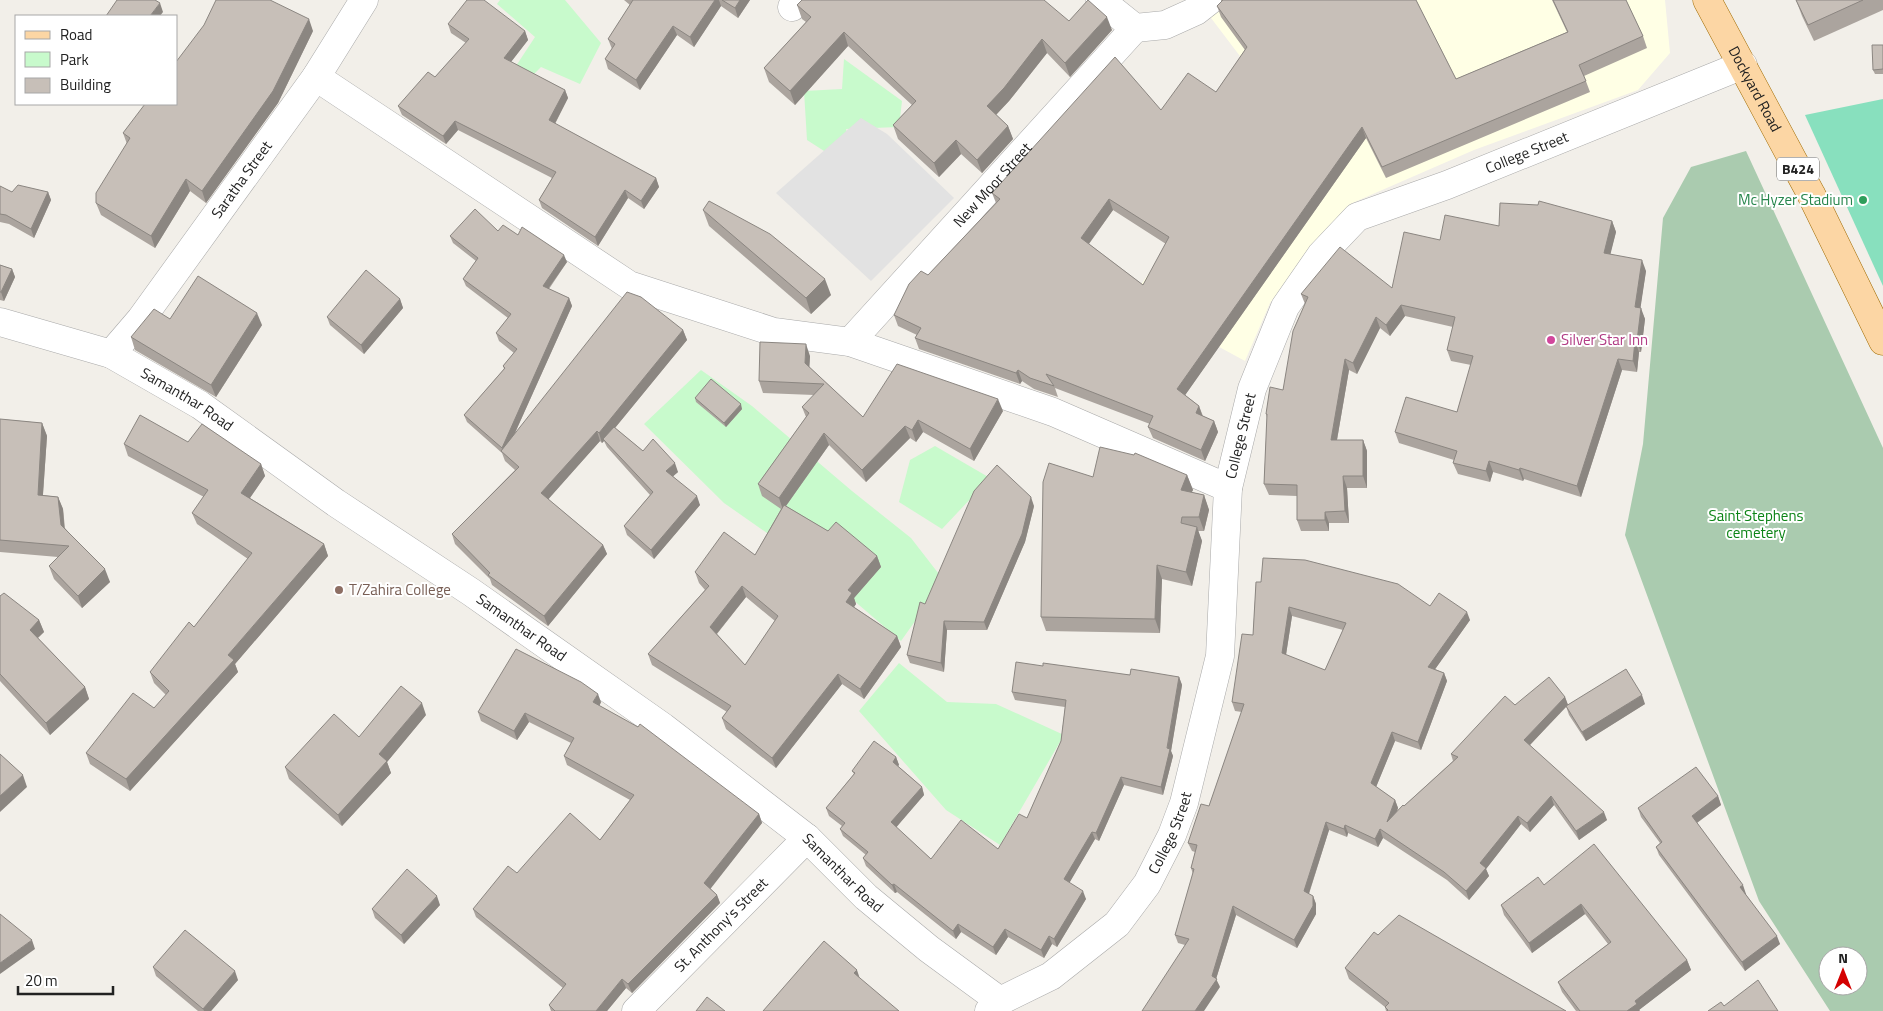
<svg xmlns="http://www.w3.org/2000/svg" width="1883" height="1011" viewBox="0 0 1883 1011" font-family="'Titillium Web',sans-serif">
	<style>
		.education { fill: #ffffe5 }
		.cemetery { fill: #aacbaf; fill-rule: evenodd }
		.park { fill: #c8facc }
		.pitch { fill: #88e0be }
		.parking { fill: #e2e2e2 }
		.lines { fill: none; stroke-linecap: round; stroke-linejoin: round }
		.street-casing { stroke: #a9a9a9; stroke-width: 29 }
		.primary-casing { stroke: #a06b00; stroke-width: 29 }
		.street { stroke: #fff; stroke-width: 28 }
		.primary { stroke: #fcd6a4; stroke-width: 28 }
		.wall { fill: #aba49e; fill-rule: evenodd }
		.shaded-wall { fill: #8b8681 }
		.building { fill: #c7bfb8; stroke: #8b8681; fill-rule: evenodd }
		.leisure-dot { fill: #2e9e5b; stroke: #fff; stroke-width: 2 }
		.hotel-dot { fill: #d1479c; stroke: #fff; stroke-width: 2 }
		.education-dot { fill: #8d6e63; stroke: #fff; stroke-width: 2 }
		.labels { text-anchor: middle; stroke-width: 4; stroke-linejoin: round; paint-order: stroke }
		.shield { fill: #fff; stroke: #646464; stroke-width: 1 }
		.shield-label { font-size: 14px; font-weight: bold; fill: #222 }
		.street-label { font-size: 15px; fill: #222; stroke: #fff }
		.leisure-label { font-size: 15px; fill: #27864d; stroke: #fff; text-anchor: end }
		.hotel-label { font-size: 15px; fill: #b23c85; stroke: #fff; text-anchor: start }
		.park-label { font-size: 15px; fill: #0c8416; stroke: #fff }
		.education-label { font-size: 15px; fill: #785e54; stroke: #fff; text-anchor: start }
	</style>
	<rect width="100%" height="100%" fill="#f2efe9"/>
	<!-- education -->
	<path class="education" d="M 1224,0 L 1665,0 L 1670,53 L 1638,90 L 1474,150 L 1350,204 L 1270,303 L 1245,361 L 1131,299 L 1271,97 L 1208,14 Z"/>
	<!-- cemetery -->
	<path class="cemetery" d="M 1746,151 L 1883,448 L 1883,1011 L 1830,1011 L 1759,901 L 1625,535 L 1643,444 L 1663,218 L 1691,167 ZM 1828,956 L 1858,956 L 1858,986 L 1828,986 Z"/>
	<!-- park -->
	<g class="park">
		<path d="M 500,0 L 565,0 L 601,43 L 580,84 L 541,67 L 526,82 L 514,69 L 535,37 L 497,4 Z"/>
		<path d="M 844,59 L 902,101 L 899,127 L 846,129 L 851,151 L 835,158 L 807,140 L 804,91 L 842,89 Z"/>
		<path d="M 701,370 L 752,406 L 852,491 L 911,538 L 966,609 L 930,600 L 901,641 L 810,563 L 724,503 L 644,424 Z"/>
		<path d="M 935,446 L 990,478 L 942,529 L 899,502 L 910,460 Z"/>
		<path d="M 899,663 L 947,702 L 996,704 L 1064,735 L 1000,845 L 946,810 L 859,711 Z"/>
	</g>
	<!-- pitch -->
	<path class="pitch" d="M 1883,99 L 1883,286 L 1805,115 Z"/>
	<!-- parking -->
	<path class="parking" d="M 861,118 L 887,134 L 954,198 L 871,281 L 776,193 Z"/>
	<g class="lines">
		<!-- street casing -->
		<g class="street-casing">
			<g id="street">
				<path d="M 1100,0 L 1135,28 L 1165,25 L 1196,11 L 1210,0"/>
				<path d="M 792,7 L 798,0"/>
				<path d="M 316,77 L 629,285 L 774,332 L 850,342 L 1053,412 L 1228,488"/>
				<path id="s1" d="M 0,322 L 111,354 L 200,405 L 336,503 L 471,592 L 663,727 L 807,838 L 866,897 L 929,949 L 1000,1001"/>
				<path id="s2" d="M 850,342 L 1135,28"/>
				<path id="s3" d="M 111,354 L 141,319 L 316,77 L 364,0"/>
				<path id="s4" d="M 636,1011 L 807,838"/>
				<path id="s5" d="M 989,1011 L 1000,1001 L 1051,976 L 1117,924 L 1147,884 L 1172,835 L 1184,803 L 1220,656 L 1228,488 L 1252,389 L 1285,307 L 1321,255 L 1357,217 L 1447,185 L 1743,65"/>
			</g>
		</g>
		<!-- primary casing -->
		<g class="primary-casing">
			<g id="primary">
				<path id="s6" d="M 1707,0 L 1811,194 L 1883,341"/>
			</g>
		</g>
		<!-- street -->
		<use href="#street" class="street"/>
		<!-- primary -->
		<use href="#primary" class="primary"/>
	</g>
	<!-- wall -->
	<g class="wall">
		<path d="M 624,0 L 750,0 L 738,18 L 721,6 L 694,47 L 677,35 L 640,90 L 608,69 L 605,59 L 612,49 L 608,39 L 630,5 Z"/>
		<path d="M 1221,0 L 1416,0 L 1456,79 L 1567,32 L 1552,0 L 1626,0 L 1643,36 L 1647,48 L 1584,76 L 1590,92 L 1386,178 L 1366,138 L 1185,395 L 1199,406 L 1203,416 L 1214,421 L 1218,432 L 1205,461 L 1153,438 L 1148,427 L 1150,424 L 1055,388 L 1058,397 L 1034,389 L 1022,381 L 1020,384 L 919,349 L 915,338 L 917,335 L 898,326 L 894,315 L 928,275 L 996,203 L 992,193 L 1161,110 L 1216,92 L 1245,50 L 1221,17 L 1217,6 L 1221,2 ZM 1113,210 L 1166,244 L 1143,285 L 1089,244 Z"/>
		<path d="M 1796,0 L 1883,0 L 1883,10 L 1814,41 L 1802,16 Z"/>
		<path d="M 797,5 L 1069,21 L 1112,30 L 1070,77 L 1047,53 L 1009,101 L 996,115 L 1008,126 L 1013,139 L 982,173 L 961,154 L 939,177 L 898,139 L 893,125 L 912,105 L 848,46 L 795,105 L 769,82 L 764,68 L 806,22 L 802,19 Z"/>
		<path d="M 448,24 L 525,31 L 528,40 L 511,62 L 565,90 L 568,98 L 555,124 L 656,178 L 659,187 L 644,209 L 628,198 L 598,246 L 542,208 L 539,200 L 552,178 L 458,130 L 446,144 L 402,115 L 398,106 L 435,77 L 466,43 L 451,33 Z"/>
		<path d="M 313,31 L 278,103 L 206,203 L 190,191 L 155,248 L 101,215 L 96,203 L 127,144 L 123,133 Z"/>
		<path d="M 1883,45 L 1883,74 L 1875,74 L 1873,70 Z"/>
		<path d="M 0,186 L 12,192 L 48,192 L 51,200 L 34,238 L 9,224 L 0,222 Z"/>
		<path d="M 703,210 L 831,295 L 811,314 L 709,226 Z"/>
		<path d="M 1612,221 L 1616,232 L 1610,254 L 1646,271 L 1640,308 L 1645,319 L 1641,352 L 1639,352 L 1637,372 L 1622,370 L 1581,497 L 1524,479 L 1523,481 L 1493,472 L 1490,482 L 1458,474 L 1453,463 L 1454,460 L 1399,443 L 1395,432 L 1457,412 L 1471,365 L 1451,361 L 1447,350 L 1453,327 L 1405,316 L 1390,336 L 1380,328 L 1357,374 L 1349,370 L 1337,440 L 1363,440 L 1367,451 L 1367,488 L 1347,488 L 1349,523 L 1329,523 L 1329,531 L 1301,531 L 1297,520 L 1297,496 L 1269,495 L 1264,484 L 1267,418 L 1266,414 L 1283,390 L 1305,304 L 1301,294 L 1392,288 L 1440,240 L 1499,226 Z"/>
		<path d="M 498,231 L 518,235 L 567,262 L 549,289 L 569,298 L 572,306 L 515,433 L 683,330 L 687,340 L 615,428 L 643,451 L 678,472 L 673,476 L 700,505 L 654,559 L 627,535 L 624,526 L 650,495 L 607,447 L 604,441 L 602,443 L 600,441 L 548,499 L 603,545 L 607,554 L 548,626 L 492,585 L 490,579 L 455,544 L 452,534 L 515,470 L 505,461 L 502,453 L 467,422 L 464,415 L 504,369 L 503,366 L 514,353 L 499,341 L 496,333 L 508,318 L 466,286 L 463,279 L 476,261 L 453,243 L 450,236 Z"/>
		<path d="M 0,265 L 12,269 L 15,277 L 4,301 L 0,300 Z"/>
		<path d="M 400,299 L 403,308 L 364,354 L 330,325 L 327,317 Z"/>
		<path d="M 170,319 L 262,325 L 216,397 L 135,350 L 131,337 Z"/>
		<path d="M 810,356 L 809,367 L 863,417 L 1003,411 L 974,461 L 923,432 L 916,442 L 910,438 L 866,482 L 829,445 L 786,506 L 828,531 L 877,556 L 881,567 L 854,598 L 856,604 L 854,607 L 897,636 L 901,647 L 864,699 L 842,684 L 776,768 L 726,729 L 722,718 L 727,712 L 652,665 L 648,654 L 705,590 L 699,583 L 695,572 L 755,555 L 781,509 L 762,496 L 758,484 L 806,417 L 802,407 L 814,395 L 763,393 L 759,381 ZM 746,597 L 775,621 L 745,665 L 717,634 Z"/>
		<path d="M 695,398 L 742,409 L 726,427 L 696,402 Z"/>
		<path d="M 0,419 L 42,423 L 47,436 L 43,495 L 58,497 L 63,509 L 65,528 L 110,582 L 82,608 L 54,579 L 49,566 L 58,557 L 0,552 Z"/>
		<path d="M 188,442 L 261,464 L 265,476 L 250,498 L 324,544 L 328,556 L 235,664 L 238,672 L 130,791 L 90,764 L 86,753 L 154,708 L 166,695 L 154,683 L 150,672 L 194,627 L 248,559 L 197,524 L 192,513 L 204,497 L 128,456 L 124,444 Z"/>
		<path d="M 1187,475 L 1193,490 L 1191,492 L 1204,495 L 1209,510 L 1204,531 L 1198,531 L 1202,541 L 1192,586 L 1162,579 L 1160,633 L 1046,631 L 1041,617 Z"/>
		<path d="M 1034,506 L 1025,542 L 987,630 L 947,630 L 944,672 L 910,663 L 907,655 L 925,604 Z"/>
		<path d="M 1256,582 L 1430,606 L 1470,620 L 1435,669 L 1444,673 L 1447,681 L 1421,750 L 1395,741 L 1376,787 L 1395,800 L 1398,808 L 1397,811 L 1404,806 L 1453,761 L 1451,754 L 1515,705 L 1565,697 L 1568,705 L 1567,706 L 1645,704 L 1586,741 L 1569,715 L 1566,706 L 1530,745 L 1607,820 L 1579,840 L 1554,805 L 1530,832 L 1521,824 L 1486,869 L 1489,876 L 1469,900 L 1447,880 L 1383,838 L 1378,847 L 1348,833 L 1347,837 L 1329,830 L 1309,894 L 1313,896 L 1316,904 L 1316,914 L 1297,948 L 1236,915 L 1216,979 L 1220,987 L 1185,945 L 1178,943 L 1175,935 L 1193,874 L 1191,868 L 1195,852 L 1192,851 L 1188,843 L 1209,806 L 1242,712 L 1235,711 L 1232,702 L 1253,635 ZM 1292,616 L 1343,630 L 1325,670 L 1286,655 Z"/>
		<path d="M 0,596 L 39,620 L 44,632 L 38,638 L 85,687 L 89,699 L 50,735 L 0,681 Z"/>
		<path d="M 1043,666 L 1130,675 L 1179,677 L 1182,685 L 1171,751 L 1173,756 L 1163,795 L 1124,785 L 1099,841 L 1095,839 L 1069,883 L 1086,899 L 1057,947 L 1052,944 L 1044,958 L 1008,937 L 996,955 L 961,932 L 956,939 L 897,892 L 895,893 L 866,866 L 863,858 L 866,855 L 843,836 L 840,829 L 842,826 L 829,816 L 826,808 L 854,774 L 852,771 L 896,757 L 899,765 L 898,766 L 922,787 L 924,795 L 896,827 L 931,859 L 998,849 L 1027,818 L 1061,741 L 1065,707 L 1015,700 L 1012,692 Z"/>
		<path d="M 601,702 L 599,706 L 759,814 L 762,823 L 710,888 L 717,895 L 720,903 L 632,993 L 626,988 L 607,1011 L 551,1011 L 549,1005 L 563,988 L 476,917 L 473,909 L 517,873 L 600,840 L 630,800 L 567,765 L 564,756 L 571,743 L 529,722 L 517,740 L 481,721 L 478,712 Z"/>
		<path d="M 426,715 L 387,762 L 391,773 L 342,826 L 289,779 L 285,767 L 359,737 Z"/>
		<path d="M 1718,796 L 1721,805 L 1697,823 L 1780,944 L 1745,971 L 1659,855 L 1656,847 L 1660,843 L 1641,817 L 1638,808 Z"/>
		<path d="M 1544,885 L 1687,960 L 1691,970 L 1639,1010 L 1640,1011 L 1576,1011 L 1562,992 L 1558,982 L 1608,944 L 1585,914 L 1532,953 L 1504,915 L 1501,905 Z"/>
		<path d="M 440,905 L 404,944 L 375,918 L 372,909 Z"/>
		<path d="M 1378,935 L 1566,1011 L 1386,1011 L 1385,1007 L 1349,979 L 1345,968 Z"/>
		<path d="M 153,967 L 238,980 L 211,1011 L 198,1011 L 156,976 Z"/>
	</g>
	<!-- shaded-wall -->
	<g class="shaded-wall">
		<path d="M 715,0 L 719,0 L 721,6 L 694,47 L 690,37 Z"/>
		<path d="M 740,0 L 750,0 L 738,18 L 735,8 Z"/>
		<path d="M 160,3 L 163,12 L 160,16 L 150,16 Z"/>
		<path d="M 1107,17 L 1112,30 L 1070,77 L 1065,63 Z"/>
		<path d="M 309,19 L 313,31 L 278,103 L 206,203 L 202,191 Z"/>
		<path d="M 673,26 L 677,35 L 640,90 L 636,80 Z"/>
		<path d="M 525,31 L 528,40 L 507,67 L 504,58 Z"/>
		<path d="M 844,32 L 848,46 L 795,105 L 790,91 Z"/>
		<path d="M 1042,39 L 1047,53 L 1009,101 L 992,119 L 987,106 Z"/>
		<path d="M 565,90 L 568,98 L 552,129 L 549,120 Z"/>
		<path d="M 455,121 L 458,130 L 446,144 L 443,136 Z"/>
		<path d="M 1008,126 L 1013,139 L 982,173 L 977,160 Z"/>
		<path d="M 1362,127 L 1366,138 L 1181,401 L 1177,389 Z"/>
		<path d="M 956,140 L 961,154 L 939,177 L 934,163 Z"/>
		<path d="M 656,178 L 659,187 L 644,209 L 641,201 Z"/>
		<path d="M 186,179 L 190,191 L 155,248 L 151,236 Z"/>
		<path d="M 625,190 L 628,198 L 598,246 L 595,237 Z"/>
		<path d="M 48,192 L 51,200 L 34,238 L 31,229 Z"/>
		<path d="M 1109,199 L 1113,210 L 1085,249 L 1081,238 Z"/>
		<path d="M 1612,221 L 1616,232 L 1608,264 L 1604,253 Z"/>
		<path d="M 564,255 L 567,262 L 545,293 L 543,286 Z"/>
		<path d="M 1642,260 L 1646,271 L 1639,318 L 1635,307 Z"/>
		<path d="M 12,269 L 15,277 L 4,301 L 1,292 Z"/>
		<path d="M 825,279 L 831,295 L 811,314 L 806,298 Z"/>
		<path d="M 569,298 L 572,306 L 505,455 L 502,448 Z"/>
		<path d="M 400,299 L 403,308 L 364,354 L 361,345 Z"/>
		<path d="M 1401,305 L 1405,316 L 1390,336 L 1386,325 Z"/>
		<path d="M 1641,308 L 1645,319 L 1641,352 L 1637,341 Z"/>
		<path d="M 257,313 L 262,325 L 216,397 L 211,385 Z"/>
		<path d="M 1376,317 L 1380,328 L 1357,374 L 1353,363 Z"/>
		<path d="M 683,330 L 687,340 L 605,440 L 603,439 L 604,441 L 602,443 L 599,433 Z"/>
		<path d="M 1635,341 L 1639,352 L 1637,372 L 1633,361 Z"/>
		<path d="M 806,344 L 810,356 L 809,374 L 805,363 Z"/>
		<path d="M 1345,359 L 1349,370 L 1335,451 L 1331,440 Z"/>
		<path d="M 1618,359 L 1622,370 L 1581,497 L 1577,486 Z"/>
		<path d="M 1018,370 L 1022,381 L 1020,384 L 1016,373 Z"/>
		<path d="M 998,399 L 1003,411 L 974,461 L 970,449 Z"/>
		<path d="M 741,404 L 742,409 L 726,427 L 724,423 Z"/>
		<path d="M 1199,406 L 1203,418 L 1196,413 Z"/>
		<path d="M 918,420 L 923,432 L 916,442 L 912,430 Z"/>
		<path d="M 1214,421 L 1218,432 L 1205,461 L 1201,450 Z"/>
		<path d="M 42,423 L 47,436 L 42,507 L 38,495 Z"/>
		<path d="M 905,426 L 910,438 L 866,482 L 862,470 Z"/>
		<path d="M 597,431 L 600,441 L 545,503 L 541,493 Z"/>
		<path d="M 824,433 L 829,445 L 783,510 L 779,498 Z"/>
		<path d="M 1363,440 L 1367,451 L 1367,488 L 1363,476 Z"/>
		<path d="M 1489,461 L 1493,472 L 1490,482 L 1486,471 Z"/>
		<path d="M 675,463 L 678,472 L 670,479 L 666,471 Z"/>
		<path d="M 261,464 L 265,476 L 245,505 L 241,493 Z"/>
		<path d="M 1520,468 L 1524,479 L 1523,481 L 1519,470 Z"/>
		<path d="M 1187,475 L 1193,490 L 1186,504 L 1181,490 Z"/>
		<path d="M 1343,476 L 1347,488 L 1349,523 L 1345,511 Z"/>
		<path d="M 1204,495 L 1209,510 L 1204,531 L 1199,517 Z"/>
		<path d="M 697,496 L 700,505 L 654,559 L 651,550 Z"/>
		<path d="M 58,497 L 63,509 L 65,537 L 61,525 Z"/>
		<path d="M 1031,497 L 1034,506 L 1025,542 L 987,630 L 984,622 Z"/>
		<path d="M 1325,512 L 1329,523 L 1329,531 L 1325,520 Z"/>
		<path d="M 1197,527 L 1202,541 L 1192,586 L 1186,572 Z"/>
		<path d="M 324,544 L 328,556 L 235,664 L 238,672 L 130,791 L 126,779 L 228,655 Z"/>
		<path d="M 603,545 L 607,554 L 548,626 L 544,616 Z"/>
		<path d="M 877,556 L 881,567 L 854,598 L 856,604 L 850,613 L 846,602 L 848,590 Z"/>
		<path d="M 1157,565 L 1162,579 L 1160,633 L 1155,619 Z"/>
		<path d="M 105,569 L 110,582 L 82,608 L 78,596 Z"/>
		<path d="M 742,586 L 746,597 L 714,637 L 710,627 Z"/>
		<path d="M 1289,607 L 1292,616 L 1285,661 L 1282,653 Z"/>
		<path d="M 1467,612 L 1470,620 L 1431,675 L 1428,667 Z"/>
		<path d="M 39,620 L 44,632 L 34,641 L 30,630 Z"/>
		<path d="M 944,621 L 947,630 L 944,672 L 941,663 Z"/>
		<path d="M 897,636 L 901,647 L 864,699 L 860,689 Z"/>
		<path d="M 1444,673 L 1447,681 L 1421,750 L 1418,742 Z"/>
		<path d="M 838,674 L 842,684 L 776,768 L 772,758 Z"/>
		<path d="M 1179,677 L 1182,685 L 1171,751 L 1173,756 L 1163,795 L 1161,787 Z"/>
		<path d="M 85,687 L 89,699 L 50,735 L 46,723 Z"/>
		<path d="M 598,694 L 601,702 L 597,711 L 593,702 Z"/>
		<path d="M 1642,695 L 1645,704 L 1586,741 L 1582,732 Z"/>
		<path d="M 1565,697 L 1568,705 L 1527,748 L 1524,740 Z"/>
		<path d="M 422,703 L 426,715 L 387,762 L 391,773 L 342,826 L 338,815 L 379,754 Z"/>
		<path d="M 525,713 L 529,722 L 517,740 L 514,731 Z"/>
		<path d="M 1392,732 L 1395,741 L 1374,792 L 1371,783 Z"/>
		<path d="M 896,757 L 899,765 L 895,769 L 893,762 Z"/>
		<path d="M 23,775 L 27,787 L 0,812 L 0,796 Z"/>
		<path d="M 1121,777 L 1124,785 L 1099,841 L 1096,833 Z"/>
		<path d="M 922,787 L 924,795 L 894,830 L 891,822 Z"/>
		<path d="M 1551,796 L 1554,805 L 1530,832 L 1527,823 Z"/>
		<path d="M 1718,796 L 1721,805 L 1695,824 L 1692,816 Z"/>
		<path d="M 1395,800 L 1398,808 L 1390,831 L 1387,822 Z"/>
		<path d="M 1604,812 L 1607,820 L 1579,840 L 1576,831 Z"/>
		<path d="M 759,814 L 762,823 L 708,892 L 704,883 Z"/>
		<path d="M 1518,816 L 1521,824 L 1486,869 L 1489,876 L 1469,900 L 1466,891 L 1480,863 Z"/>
		<path d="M 1326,822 L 1329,830 L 1307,899 L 1304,891 Z"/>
		<path d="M 1345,825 L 1348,833 L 1347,837 L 1344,829 Z"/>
		<path d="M 1380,829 L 1383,838 L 1378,847 L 1375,839 Z"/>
		<path d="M 1092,832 L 1095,839 L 1067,887 L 1064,879 Z"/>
		<path d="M 894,884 L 897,892 L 895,893 L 892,885 Z"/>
		<path d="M 1743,885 L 1746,894 L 1743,896 L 1740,887 Z"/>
		<path d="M 1083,891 L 1086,899 L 1057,947 L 1054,939 Z"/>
		<path d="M 717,895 L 720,903 L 632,993 L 628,984 Z"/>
		<path d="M 437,896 L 440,905 L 404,944 L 401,935 Z"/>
		<path d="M 1313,896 L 1316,904 L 1316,914 L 1297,948 L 1294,940 Z"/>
		<path d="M 1581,904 L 1585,914 L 1532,953 L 1529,943 Z"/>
		<path d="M 1233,906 L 1236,915 L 1216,979 L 1220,987 L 1204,1011 L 1195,1011 L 1212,976 Z"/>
		<path d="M 958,924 L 961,932 L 956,939 L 953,931 Z"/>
		<path d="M 1005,929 L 1008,937 L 996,955 L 993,947 Z"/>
		<path d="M 1049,936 L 1052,944 L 1044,958 L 1041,950 Z"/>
		<path d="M 1777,936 L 1780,944 L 1745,971 L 1742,962 Z"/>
		<path d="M 32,940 L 35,949 L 0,974 L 0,963 Z"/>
		<path d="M 1687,960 L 1691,970 L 1639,1010 L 1640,1011 L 1627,1011 L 1635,1001 Z"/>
		<path d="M 857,970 L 861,982 L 854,973 Z"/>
		<path d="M 235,971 L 238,980 L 211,1011 L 204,1011 L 203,1009 Z"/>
		<path d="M 622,979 L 626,988 L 607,1011 L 596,1011 Z"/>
	</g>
	<!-- building -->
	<g class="building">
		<path d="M 117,0 L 155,0 L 160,3 L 150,16 L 106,16 Z"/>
		<path d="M 216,0 L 270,0 L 309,19 L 273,91 L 202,191 L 186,179 L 151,236 L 96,203 L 96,193 L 130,138 L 123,133 L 145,104 L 176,104 L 176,62 L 204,25 Z"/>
		<path d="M 467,0 L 484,0 L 525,31 L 504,58 L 565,90 L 549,120 L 656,178 L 641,201 L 625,190 L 595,237 L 539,200 L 556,172 L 455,121 L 443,136 L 398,106 L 428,72 L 435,77 L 469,39 L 448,24 Z"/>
		<path d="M 633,0 L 715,0 L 690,37 L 673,26 L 636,80 L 605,59 L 615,44 L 608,39 Z"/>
		<path d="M 722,0 L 740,0 L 735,8 Z"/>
		<path d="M 802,0 L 1044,0 L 1069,21 L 1088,0 L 1107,17 L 1065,63 L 1042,39 L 1004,88 L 987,106 L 1008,126 L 977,160 L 956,140 L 934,163 L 893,125 L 916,101 L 844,32 L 790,91 L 764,68 L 811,17 L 797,5 Z"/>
		<path d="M 1223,0 L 1416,0 L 1456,79 L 1568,32 L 1553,0 L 1626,0 L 1643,36 L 1579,65 L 1586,81 L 1382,167 L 1362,127 L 1177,389 L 1199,406 L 1196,413 L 1214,421 L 1201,450 L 1148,427 L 1153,416 L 1046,374 L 1054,386 L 1030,378 L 1018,370 L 1016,373 L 915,338 L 921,328 L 894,315 L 909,284 L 921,271 L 928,275 L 1000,199 L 992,193 L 1115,57 L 1161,110 L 1188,73 L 1216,92 L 1247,47 L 1217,6 ZM 1109,199 L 1169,237 L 1143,285 L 1081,238 Z"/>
		<path d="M 1796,0 L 1863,0 L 1808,25 Z"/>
		<path d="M 1872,45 L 1883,45 L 1883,69 L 1873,70 Z"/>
		<path d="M 18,185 L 48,192 L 31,229 L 6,215 L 0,214 L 0,186 L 12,192 Z"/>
		<path d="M 709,201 L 770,234 L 825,279 L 806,298 L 703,210 Z"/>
		<path d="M 1539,201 L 1612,221 L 1604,253 L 1642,260 L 1635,307 L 1641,308 L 1637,341 L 1635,341 L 1633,361 L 1618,359 L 1577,486 L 1520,468 L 1519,470 L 1489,461 L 1486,471 L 1453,463 L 1457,451 L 1395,432 L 1406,397 L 1457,412 L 1473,356 L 1447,350 L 1455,317 L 1401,305 L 1386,325 L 1376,317 L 1353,363 L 1345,359 L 1331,440 L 1363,440 L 1363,476 L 1343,476 L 1345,511 L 1325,512 L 1325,520 L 1297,520 L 1297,485 L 1264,484 L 1267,414 L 1266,414 L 1270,387 L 1283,390 L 1293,331 L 1308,297 L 1301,294 L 1340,247 L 1392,288 L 1404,232 L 1440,240 L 1445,215 L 1499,226 L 1500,203 L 1538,205 Z"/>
		<path d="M 475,209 L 498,231 L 503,225 L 518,235 L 522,227 L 564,255 L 543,286 L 569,298 L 502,448 L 464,415 L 505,368 L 503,366 L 517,349 L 496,333 L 511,314 L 463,279 L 478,258 L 450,236 Z"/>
		<path d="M 0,265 L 12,269 L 1,292 L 0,292 Z"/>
		<path d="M 366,270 L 400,299 L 361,345 L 327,317 Z"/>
		<path d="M 198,276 L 257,313 L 211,385 L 131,337 L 154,309 L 170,319 Z"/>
		<path d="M 627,292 L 641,297 L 683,330 L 599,433 L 597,431 L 541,493 L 603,545 L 544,616 L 488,575 L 490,573 L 452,534 L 519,467 L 501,451 Z"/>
		<path d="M 760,342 L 806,344 L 805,363 L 863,417 L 897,364 L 998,399 L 970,449 L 918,420 L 912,430 L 905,426 L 862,470 L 824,433 L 779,498 L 758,484 L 809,413 L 802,407 L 824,384 L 759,381 Z"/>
		<path d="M 711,379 L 741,404 L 724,423 L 695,398 Z"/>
		<path d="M 140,415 L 188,442 L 202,424 L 261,464 L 241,493 L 324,544 L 228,655 L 234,660 L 126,779 L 86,753 L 133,693 L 154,708 L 169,691 L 150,672 L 189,622 L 194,627 L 252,553 L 192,513 L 208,490 L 124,444 Z"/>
		<path d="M 0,419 L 42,423 L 38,495 L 58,497 L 61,525 L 105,569 L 78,596 L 49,566 L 69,546 L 0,540 Z"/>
		<path d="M 614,427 L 643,451 L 653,439 L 675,463 L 666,471 L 697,496 L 651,550 L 624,526 L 653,492 L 603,439 Z"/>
		<path d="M 1100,447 L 1134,455 L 1135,453 L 1187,475 L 1181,490 L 1204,495 L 1199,517 L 1182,517 L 1181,523 L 1197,527 L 1186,572 L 1157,565 L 1155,619 L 1041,617 L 1043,482 L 1049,463 L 1093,477 Z"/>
		<path d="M 997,465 L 1031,497 L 1022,534 L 984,622 L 944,621 L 941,663 L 907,655 L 920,602 L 925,604 L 974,491 Z"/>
		<path d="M 784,505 L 828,531 L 836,522 L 877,556 L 848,590 L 852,593 L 846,602 L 897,636 L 860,689 L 838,674 L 772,758 L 722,718 L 731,706 L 648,654 L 709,586 L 695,572 L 724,532 L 755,555 ZM 742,586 L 778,616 L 745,665 L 710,627 Z"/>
		<path d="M 1263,558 L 1305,560 L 1398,584 L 1430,606 L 1439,593 L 1467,612 L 1428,667 L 1444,673 L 1418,742 L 1392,732 L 1371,783 L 1395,800 L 1387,822 L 1403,805 L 1404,806 L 1458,757 L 1451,754 L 1505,696 L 1515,705 L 1549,677 L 1565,697 L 1524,740 L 1604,812 L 1576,831 L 1551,796 L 1527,823 L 1518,816 L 1480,863 L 1486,868 L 1466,891 L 1444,872 L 1380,829 L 1375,839 L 1345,825 L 1344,829 L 1326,822 L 1304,891 L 1313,896 L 1313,906 L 1294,940 L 1233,906 L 1212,976 L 1217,979 L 1195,1011 L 1142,1011 L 1189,939 L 1175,935 L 1194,869 L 1191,868 L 1197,845 L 1188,843 L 1201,804 L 1209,806 L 1244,704 L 1232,702 L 1242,634 L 1253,635 L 1256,582 L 1261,582 ZM 1289,607 L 1346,623 L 1325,670 L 1282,653 Z"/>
		<path d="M 4,593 L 39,620 L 30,630 L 85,687 L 46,723 L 0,674 L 0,596 Z"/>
		<path d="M 516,649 L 581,682 L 598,694 L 593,702 L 638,727 L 640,724 L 759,814 L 704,883 L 717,895 L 628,984 L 622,979 L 596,1011 L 555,1011 L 549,1005 L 566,984 L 473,909 L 508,866 L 517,873 L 570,813 L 600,840 L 634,795 L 564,756 L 574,738 L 525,713 L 514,731 L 478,712 Z"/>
		<path d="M 1016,662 L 1043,666 L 1043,663 L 1130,675 L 1131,669 L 1179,677 L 1167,748 L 1170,749 L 1161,787 L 1121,777 L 1096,833 L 1092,832 L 1064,879 L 1083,891 L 1054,939 L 1049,936 L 1041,950 L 1005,929 L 993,947 L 958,924 L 953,931 L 894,884 L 892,885 L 863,858 L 868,852 L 840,829 L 845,823 L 826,808 L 855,773 L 852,771 L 874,741 L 896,757 L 893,762 L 922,787 L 891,822 L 931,859 L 961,820 L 998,849 L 1019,814 L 1027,818 L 1061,741 L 1066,700 L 1012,692 Z"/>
		<path d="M 1626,669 L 1642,695 L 1582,732 L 1566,706 Z"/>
		<path d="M 401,686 L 422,703 L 379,754 L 387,761 L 338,815 L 285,767 L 334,714 L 359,737 Z"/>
		<path d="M 0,754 L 23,775 L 0,796 Z"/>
		<path d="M 1696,767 L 1718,796 L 1692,816 L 1743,885 L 1740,887 L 1777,936 L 1742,962 L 1656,847 L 1662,842 L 1638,808 Z"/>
		<path d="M 1594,844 L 1687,960 L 1635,1001 L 1637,1004 L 1627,1011 L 1580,1011 L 1558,982 L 1611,942 L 1581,904 L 1529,943 L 1501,905 L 1538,877 L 1544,885 Z"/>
		<path d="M 407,869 L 437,896 L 401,935 L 372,909 Z"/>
		<path d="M 0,914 L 32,940 L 0,963 Z"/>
		<path d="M 1399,915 L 1566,1011 L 1387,1011 L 1388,1010 L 1385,1007 L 1389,1003 L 1345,968 L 1374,932 L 1378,935 Z"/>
		<path d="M 185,930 L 235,971 L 203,1009 L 153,967 Z"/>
		<path d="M 824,941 L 857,970 L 854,973 L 899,1011 L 763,1011 Z"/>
		<path d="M 1758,980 L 1778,1011 L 1708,1011 L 1721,1002 L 1724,1006 Z"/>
		<path d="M 707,997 L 725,1011 L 696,1011 Z"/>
	</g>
	<!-- markers -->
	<circle class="leisure-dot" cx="1863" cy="200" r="5"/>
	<circle class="hotel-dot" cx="1551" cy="340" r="5"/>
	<circle class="education-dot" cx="339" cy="590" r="5"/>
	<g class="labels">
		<!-- shield labels -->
		<rect class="shield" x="1777" y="157.5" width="42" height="23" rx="4"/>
		<g class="shield-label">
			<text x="1798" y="174">B424</text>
		</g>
		<!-- street labels -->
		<g class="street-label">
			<text dy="5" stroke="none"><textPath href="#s6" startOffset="101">Dockyard Road</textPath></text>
			<text dy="5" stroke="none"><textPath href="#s5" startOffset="1102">College Street</textPath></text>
			<text dy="5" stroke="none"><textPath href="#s3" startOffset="218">Saratha Street</textPath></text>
			<text dy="5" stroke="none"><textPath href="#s2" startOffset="212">New Moor Street</textPath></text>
			<text dy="5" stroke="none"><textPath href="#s1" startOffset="204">Samanthar Road</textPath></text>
			<text dy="5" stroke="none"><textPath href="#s5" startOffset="668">College Street</textPath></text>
			<text dy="5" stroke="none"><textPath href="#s1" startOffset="609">Samanthar Road</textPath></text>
			<text dy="5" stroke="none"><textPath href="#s5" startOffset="262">College Street</textPath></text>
			<text dy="5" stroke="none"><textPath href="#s1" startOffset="1014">Samanthar Road</textPath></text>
			<text dy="5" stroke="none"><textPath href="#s4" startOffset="121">St. Anthony's Street</textPath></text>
		</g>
		<!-- leisure labels -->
		<g class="leisure-label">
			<text x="1853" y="205">Mc Hyzer Stadium</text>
		</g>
		<!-- hotel labels -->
		<g class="hotel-label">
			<text x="1561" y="345">Silver Star Inn</text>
		</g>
		<!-- park labels -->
		<g class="park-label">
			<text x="1756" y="521">Saint Stephens<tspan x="1756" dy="17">cemetery</tspan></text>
		</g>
		<!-- education labels -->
		<g class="education-label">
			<text x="349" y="595">T/Zahira College</text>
		</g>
	</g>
	<!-- legend -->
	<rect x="15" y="15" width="162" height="90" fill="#ffffff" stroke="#a7a7a7"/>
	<rect x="25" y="31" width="25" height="8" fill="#fcd6a4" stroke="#a7a7a7"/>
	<text x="60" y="40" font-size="15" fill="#222222">Road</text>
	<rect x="25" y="52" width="25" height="15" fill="#c8facc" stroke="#a7a7a7"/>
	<text x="60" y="65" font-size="15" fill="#222222">Park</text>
	<rect x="25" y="78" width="25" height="15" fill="#c7bfb8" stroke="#a7a7a7"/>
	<text x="60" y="90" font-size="15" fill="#222222">Building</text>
	<!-- north arrow -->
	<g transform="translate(1843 971)"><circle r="24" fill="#ffffff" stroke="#a7a7a7"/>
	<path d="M0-4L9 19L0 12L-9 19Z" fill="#d40000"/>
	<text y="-8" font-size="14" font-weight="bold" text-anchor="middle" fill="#222222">N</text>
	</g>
	<!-- scale -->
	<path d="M18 986v8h95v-8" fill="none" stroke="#222222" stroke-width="2.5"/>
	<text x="25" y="986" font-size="15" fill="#222222" stroke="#ffffff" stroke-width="4" paint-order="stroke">20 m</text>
</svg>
